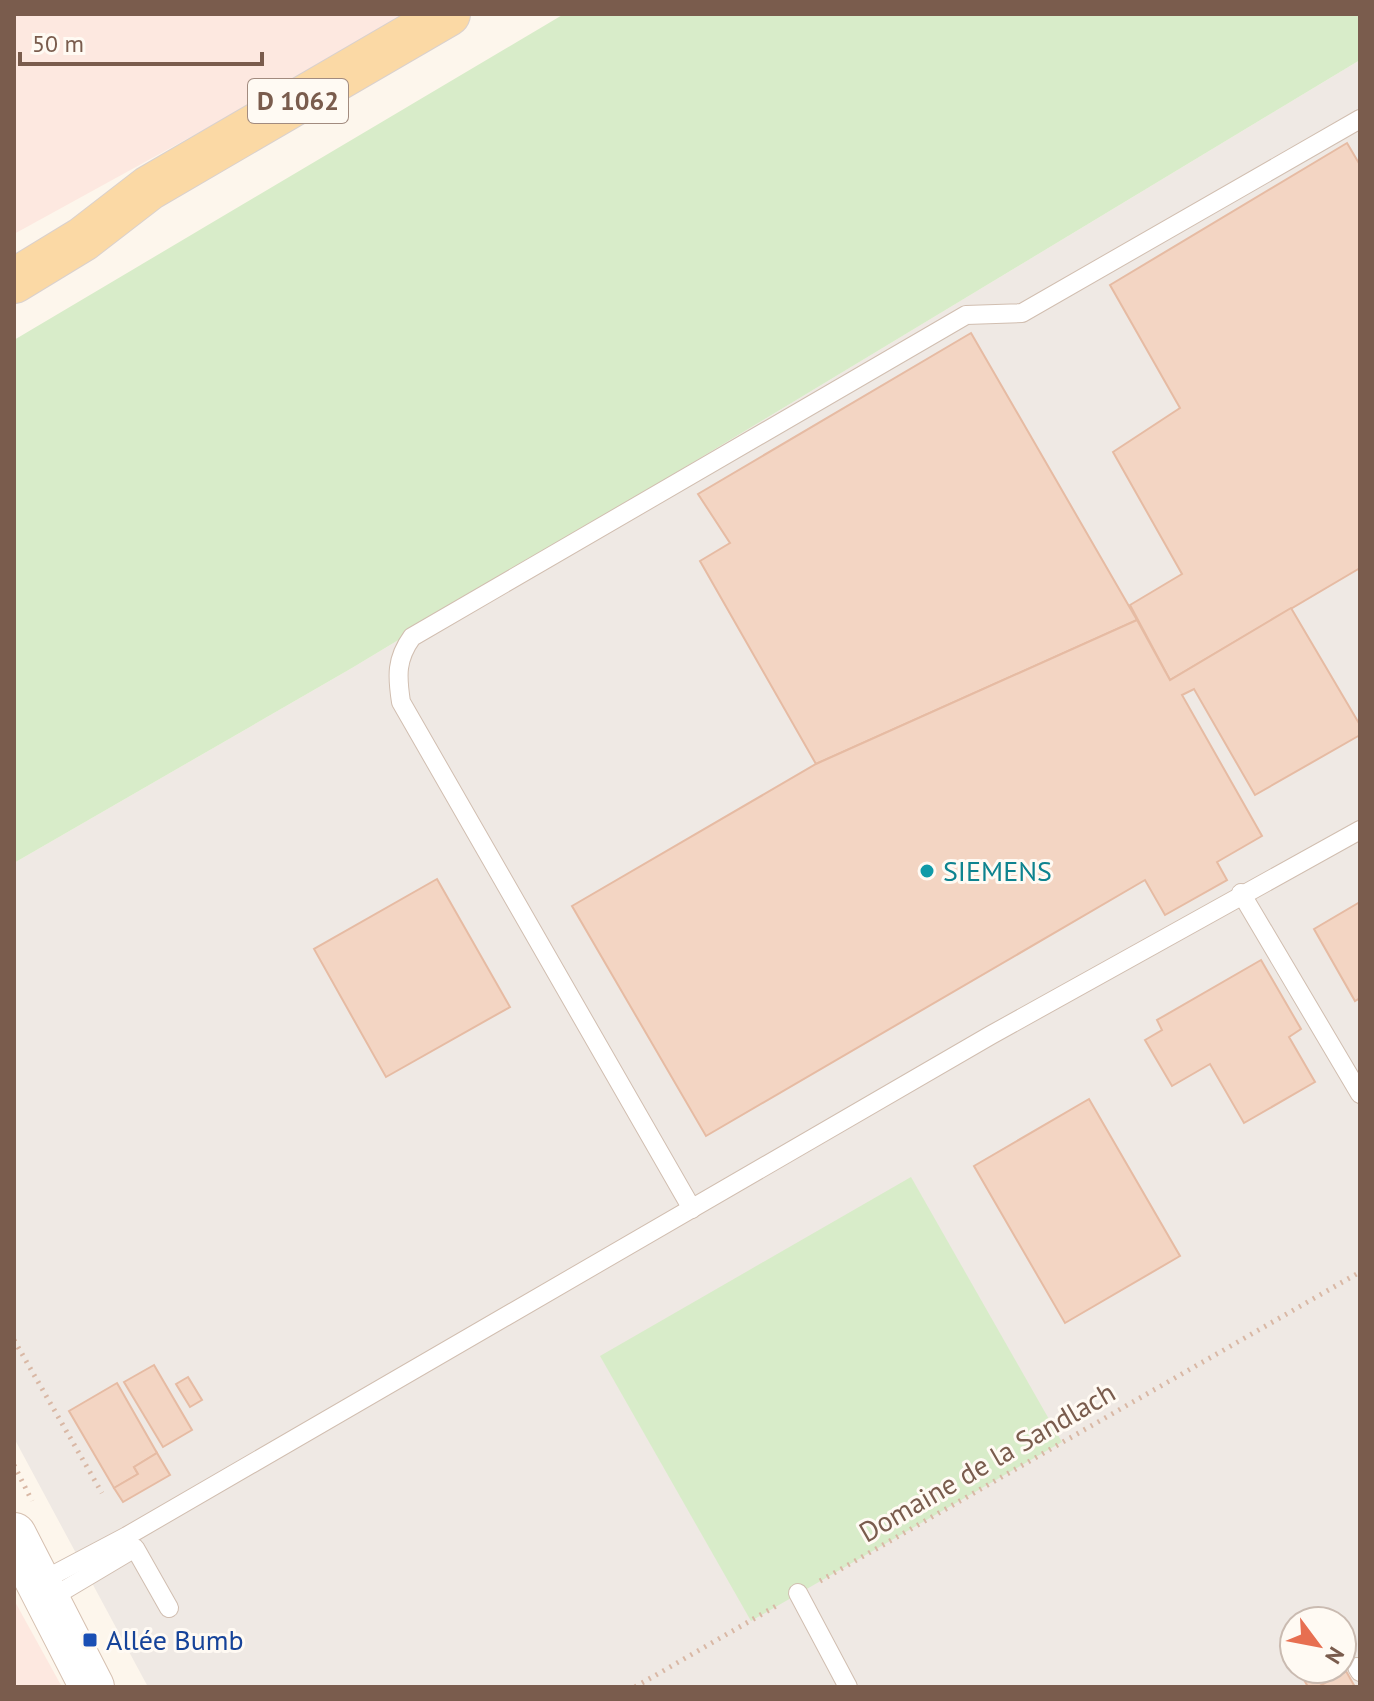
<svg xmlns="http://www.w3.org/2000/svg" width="1374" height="1701" viewBox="0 0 1374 1701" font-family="'PT Sans',sans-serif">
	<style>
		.commercial { fill: #fde8e0 }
		.industrial { fill: #efe9e4; fill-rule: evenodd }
		.green { fill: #d8ecc9 }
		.building { fill: #f3d5c3; stroke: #e6bba3; stroke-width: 2 }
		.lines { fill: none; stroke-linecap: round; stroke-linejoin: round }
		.lane-casing { stroke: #d1beb0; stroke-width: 20 }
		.secondary-casing { stroke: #d6c0b0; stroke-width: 46 }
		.primary-casing { stroke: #dad1cd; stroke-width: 46 }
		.path { stroke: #d9b8a5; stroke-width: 5; stroke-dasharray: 2 6; stroke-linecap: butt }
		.lane { stroke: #fff; stroke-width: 18 }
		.secondary { stroke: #fff; stroke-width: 44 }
		.primary { stroke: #fbd9a5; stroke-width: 44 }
		.culture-dot { fill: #0f9aa8; stroke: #fffaf3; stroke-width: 3 }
		.transit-dot { fill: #1a4fb4; stroke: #fffaf3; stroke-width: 3 }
		.labels { text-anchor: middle; stroke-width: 6; stroke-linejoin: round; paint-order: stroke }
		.shield { fill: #fffaf3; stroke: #a28b7f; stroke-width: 2 }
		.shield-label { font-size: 26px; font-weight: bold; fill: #7a5c4d }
		.culture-label { font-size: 28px; fill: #0d838f; stroke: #fffaf3; text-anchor: start }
		.street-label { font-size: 28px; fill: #7a5c4d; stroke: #fffaf3 }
		.transit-label { font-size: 28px; fill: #164399; stroke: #fffaf3; text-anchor: start }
	</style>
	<rect width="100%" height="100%" fill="#fdf6ec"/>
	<!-- commercial -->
	<g class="commercial">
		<path d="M 14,14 L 414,14 L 14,234 Z"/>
		<path d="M 14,1600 L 62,1687 L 14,1687 Z"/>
	</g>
	<!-- industrial -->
	<path class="industrial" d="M 1360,60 L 1360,1687 L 148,1687 L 14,1438 L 14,863 L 352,668 ZM 1294,1621 L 1342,1621 L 1342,1669 L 1294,1669 Z"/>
	<!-- green -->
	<g class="green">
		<path d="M 564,14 L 1360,14 L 1360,60 L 352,668 L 14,863 L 14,340 Z"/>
		<path d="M 911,1177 L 1062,1442 L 751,1621 L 600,1356 Z"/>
	</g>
	<!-- building -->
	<g class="building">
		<path d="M 1347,143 L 1360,165 L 1360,568 L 1170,680 L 1130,605 L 1182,574 L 1113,452 L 1180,408 L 1110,285 Z"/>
		<path d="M 971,333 L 1137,620 L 816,764 L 700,561 L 730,543 L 698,494 Z"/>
		<path d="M 1291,608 L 1360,725 L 1360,735 L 1255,795 L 1194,689 L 1182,695 L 1262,836 L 1217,862 L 1227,880 L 1165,915 L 1145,880 L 706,1136 L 572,906 L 816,764 L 1137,620 L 1170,680 Z"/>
		<path d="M 437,879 L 510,1007 L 386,1077 L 314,949 Z"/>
		<path d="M 1360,902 L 1360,998 L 1355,1001 L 1314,929 Z"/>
		<path d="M 1261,960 L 1301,1029 L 1289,1037 L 1315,1082 L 1244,1123 L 1210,1064 L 1172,1086 L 1145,1040 L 1162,1030 L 1157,1020 Z"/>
		<path d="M 1089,1099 L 1180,1256 L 1065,1323 L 974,1166 Z"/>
		<path d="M 154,1365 L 192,1430 L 163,1447 L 124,1382 Z"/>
		<path d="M 188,1377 L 202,1400 L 190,1407 L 176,1384 Z"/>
		<path d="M 117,1383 L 157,1453 L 134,1467 L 138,1474 L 114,1488 L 69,1411 Z"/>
		<path d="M 157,1453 L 170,1475 L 123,1502 L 114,1488 L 138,1474 L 134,1467 Z"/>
		<path d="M 1342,1667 L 1345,1672 L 1318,1687 L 1308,1687 L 1298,1669 Z"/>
		<path d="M 1346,1671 L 1355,1687 L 1318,1687 L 1345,1672 Z"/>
	</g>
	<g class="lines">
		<!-- lane casing -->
		<g class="lane-casing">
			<g id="lane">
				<path d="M 1241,893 L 1360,1094"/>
				<path d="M 692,1209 L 401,702 C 397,676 396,659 412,637 L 966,315 L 1022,313 L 1360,119"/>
				<path d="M 38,1583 L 127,1536 L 991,1035 L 1360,830"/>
				<path d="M 798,1593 L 848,1687"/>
				<path d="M 46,1601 L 135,1548 L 169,1608"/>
				<path d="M 1357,1667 L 1360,1672"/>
			</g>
		</g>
		<!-- secondary casing -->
		<g class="secondary-casing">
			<path id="secondary" d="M 14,1535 L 92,1687"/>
		</g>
		<!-- primary casing -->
		<g class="primary-casing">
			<path id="primary" d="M 14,281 L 83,239 L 149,188 L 448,14"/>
		</g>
		<!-- path -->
		<g class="path">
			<path d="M 14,1340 L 102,1493"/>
			<path d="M 14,1465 L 32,1501"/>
			<path d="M 820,1581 L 1360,1272"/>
			<path d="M 635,1687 L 776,1606"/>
		</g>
		<!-- lane -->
		<use href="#lane" class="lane"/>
		<!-- secondary -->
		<use href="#secondary" class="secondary"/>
		<!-- primary -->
		<use href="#primary" class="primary"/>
	</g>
	<!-- markers -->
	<circle class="culture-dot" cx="927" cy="871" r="8"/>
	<rect class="transit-dot" x="82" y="1632" width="16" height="16" rx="4"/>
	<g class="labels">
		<!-- shield labels -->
		<rect class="shield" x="248" y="79" width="100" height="44" rx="6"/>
		<g class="shield-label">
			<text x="298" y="110">D 1062</text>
		</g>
		<!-- culture labels -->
		<g class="culture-label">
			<text x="943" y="881">SIEMENS</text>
		</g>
		<!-- street labels -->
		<g class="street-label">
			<text transform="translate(987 1462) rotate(-30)" y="10">Domaine de la Sandlach</text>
		</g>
		<!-- transit labels -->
		<g class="transit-label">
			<text x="106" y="1650">Allée Bumb</text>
		</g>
	</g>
	<!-- border -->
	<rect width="1374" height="1701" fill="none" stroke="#7a5c4d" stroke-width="32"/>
	<!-- north arrow -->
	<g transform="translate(1318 1645) rotate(122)"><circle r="38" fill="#fffaf3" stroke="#cabbb1" stroke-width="2"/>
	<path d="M0-6L14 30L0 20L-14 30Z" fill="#e76f51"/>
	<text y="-12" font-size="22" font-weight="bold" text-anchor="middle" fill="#7a5c4d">N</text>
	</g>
	<!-- scale -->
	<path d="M20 52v12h242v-12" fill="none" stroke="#7a5c4d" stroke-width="4"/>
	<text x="32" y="52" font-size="24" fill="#7a5c4d" stroke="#fffaf3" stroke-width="6" paint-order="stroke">50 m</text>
</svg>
